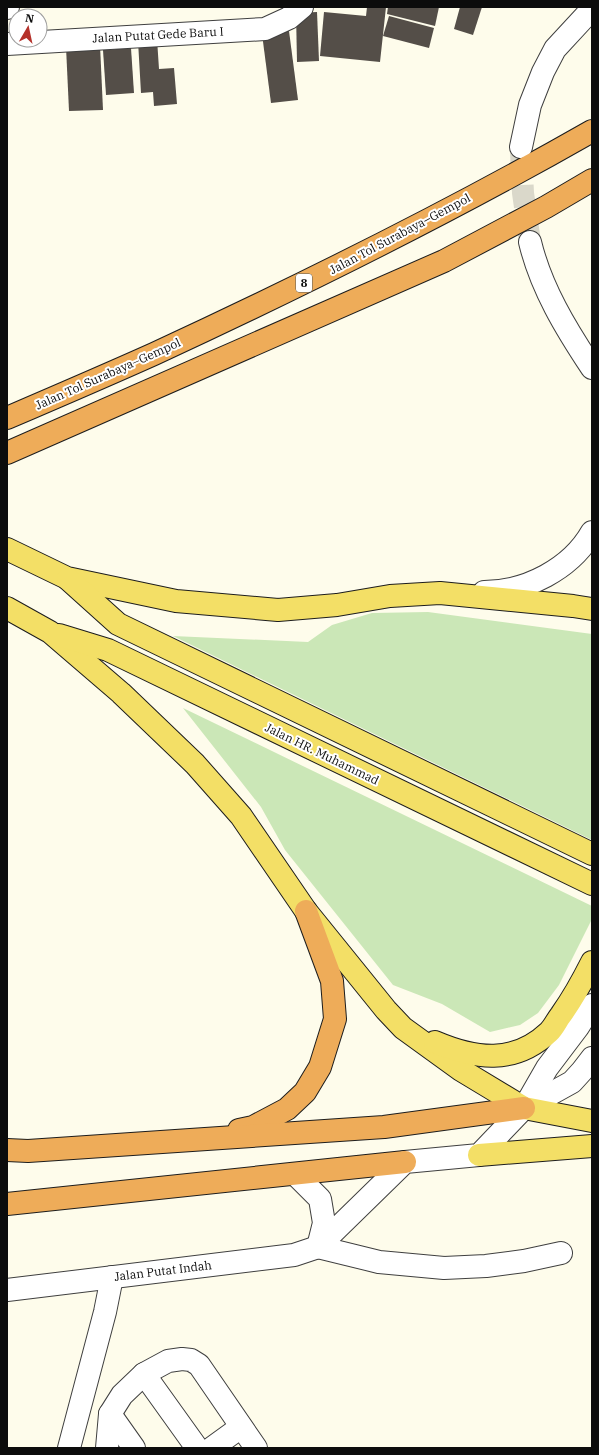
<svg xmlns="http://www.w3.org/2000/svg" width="599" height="1455" viewBox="0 0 599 1455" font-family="'IBM Plex Serif',serif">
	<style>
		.green { fill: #cbe7b7 }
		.building { fill: #544e48 }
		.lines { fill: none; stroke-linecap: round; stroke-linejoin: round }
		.minor-tunnel { stroke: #dad8ca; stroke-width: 22; stroke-dasharray: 22 11; stroke-linecap: butt }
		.minor-casing { stroke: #3f3f3f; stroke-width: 24 }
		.major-casing { stroke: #1d1d1d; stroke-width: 24 }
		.highway-casing { stroke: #1d1d1d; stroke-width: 24 }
		.minor { stroke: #fff; stroke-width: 22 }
		.major { stroke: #f3df66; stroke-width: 22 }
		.highway { stroke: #eeac59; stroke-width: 22 }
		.labels { text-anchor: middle; stroke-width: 4; stroke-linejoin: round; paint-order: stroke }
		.shield { fill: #fff; stroke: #555; stroke-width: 1 }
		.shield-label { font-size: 11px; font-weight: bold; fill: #0c0c0c }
		.street-label { font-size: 12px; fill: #0c0c0c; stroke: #fff }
	</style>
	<rect width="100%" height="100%" fill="#fefceb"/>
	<!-- green -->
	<g class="green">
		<path d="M 428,612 L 592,634 L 592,840 L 173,636 L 308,642 L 332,625 L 372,613 Z"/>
		<path d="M 183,708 L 592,906 L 592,919 L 559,985 L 538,1013 L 520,1025 L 490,1032 L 442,1004 L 393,985 L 285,850 L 261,807 Z"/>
	</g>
	<!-- building -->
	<g class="building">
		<path d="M 367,7 L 386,7 L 380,62 L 320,56 L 324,12 L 366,16 Z"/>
		<path d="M 388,7 L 439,7 L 435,26 L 387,14 Z"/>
		<path d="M 460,7 L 482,7 L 473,35 L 454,29 Z"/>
		<path d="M 317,12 L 319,61 L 297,62 L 296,13 Z"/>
		<path d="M 389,16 L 434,28 L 429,48 L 383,36 Z"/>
		<path d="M 289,31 L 298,100 L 271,103 L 262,34 Z"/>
		<path d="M 157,39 L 159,69 L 174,68 L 177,104 L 154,106 L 153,92 L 141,93 L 138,41 Z"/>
		<path d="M 100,45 L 103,110 L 69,111 L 66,47 Z"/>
		<path d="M 131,48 L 134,93 L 106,95 L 103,50 Z"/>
	</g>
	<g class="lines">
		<!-- minor-tunnel -->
		<path class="minor-tunnel" d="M 521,152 L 523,193 L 530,242"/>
		<!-- minor casing -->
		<g class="minor-casing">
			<g id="minor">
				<path d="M 7,8 L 8,7"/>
				<path d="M 7,44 L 265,29 L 289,18 L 302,7"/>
				<path d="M 521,147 L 530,105 L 543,72 L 555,49 L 592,9"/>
				<path d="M 530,242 C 541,288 566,329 592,368"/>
				<path d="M 484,592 C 526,592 571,569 592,532"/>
				<path d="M 525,1108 L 572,1082 L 582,1071 L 592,1058"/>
				<path d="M 295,1174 L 320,1199 L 324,1223 L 318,1247"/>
				<path d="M 318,1247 L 379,1262 L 444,1268 L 486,1266 L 524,1261 L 561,1253"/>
				<path d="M 7,1290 L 294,1255 L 318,1247 L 405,1162 L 479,1155 L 524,1108 L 547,1068 L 578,1027 L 592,1005"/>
				<path d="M 144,1374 L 197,1448"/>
				<path d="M 110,1414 L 134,1448"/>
				<path d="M 69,1448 L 105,1312 L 112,1277"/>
				<path d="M 107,1448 L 110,1414 L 122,1395 L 144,1374 L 168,1361 L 182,1359 L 191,1360 L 199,1365 L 256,1448"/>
				<path d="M 212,1448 L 241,1427"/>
			</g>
		</g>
		<!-- major casing -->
		<g class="major-casing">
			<g id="major">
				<path d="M 7,549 L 67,578 L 176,601 L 278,610 L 337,605 L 390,596 L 440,593 L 573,606 L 592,609"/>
				<path d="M 68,579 L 118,624 L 592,854"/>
				<path d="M 7,608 L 50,632 L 121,693 L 195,764 L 241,816 L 306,911 L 386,1010 L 403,1028 L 461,1070 L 524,1108 L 592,1121"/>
				<path d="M 59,635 L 108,650 L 592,884"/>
				<path d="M 435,1042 C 475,1059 514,1065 549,1032 C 554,1027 557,1020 561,1015 C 573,998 583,980 592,962"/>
				<path d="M 479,1155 L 592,1146"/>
			</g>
		</g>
		<!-- highway casing -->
		<g class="highway-casing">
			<g id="highway">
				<path d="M 7,418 C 56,397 105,376 154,354 C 303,285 450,212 592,131"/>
				<path d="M 7,453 L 444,261 L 546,207 L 592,180"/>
				<path d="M 239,1130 L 253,1127 L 287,1109 L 305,1092 L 320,1067 L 335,1019 L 332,981 L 306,911"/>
				<path d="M 7,1150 L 28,1151 L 384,1127 L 524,1108"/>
				<path d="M 7,1204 L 405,1162"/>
			</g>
		</g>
		<!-- minor -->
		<use href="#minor" class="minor"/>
		<!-- major -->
		<use href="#major" class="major"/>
		<!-- highway -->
		<use href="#highway" class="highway"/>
	</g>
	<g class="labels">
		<!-- shield labels -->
		<rect class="shield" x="296" y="274" width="16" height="18" rx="3"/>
		<g class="shield-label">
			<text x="304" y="287">8</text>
		</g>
		<!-- street labels -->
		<g class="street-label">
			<text transform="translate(158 35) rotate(-3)" y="4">Jalan Putat Gede Baru I</text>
			<text transform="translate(400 234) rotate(-28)" y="4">Jalan Tol Surabaya–Gempol</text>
			<text transform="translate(108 374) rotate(-24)" y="4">Jalan Tol Surabaya–Gempol</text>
			<text transform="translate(322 754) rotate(26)" y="4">Jalan HR. Muhammad</text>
			<text transform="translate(163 1271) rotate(-7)" y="4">Jalan Putat Indah</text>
		</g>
	</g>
	<!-- border -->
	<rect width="599" height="1455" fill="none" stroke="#0c0c0c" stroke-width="16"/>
	<!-- north arrow -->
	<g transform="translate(28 28) rotate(9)"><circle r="19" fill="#ffffff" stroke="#9e9e9e"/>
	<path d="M0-3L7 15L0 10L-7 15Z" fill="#b5312a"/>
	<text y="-6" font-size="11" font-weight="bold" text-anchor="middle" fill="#0c0c0c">N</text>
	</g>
</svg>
